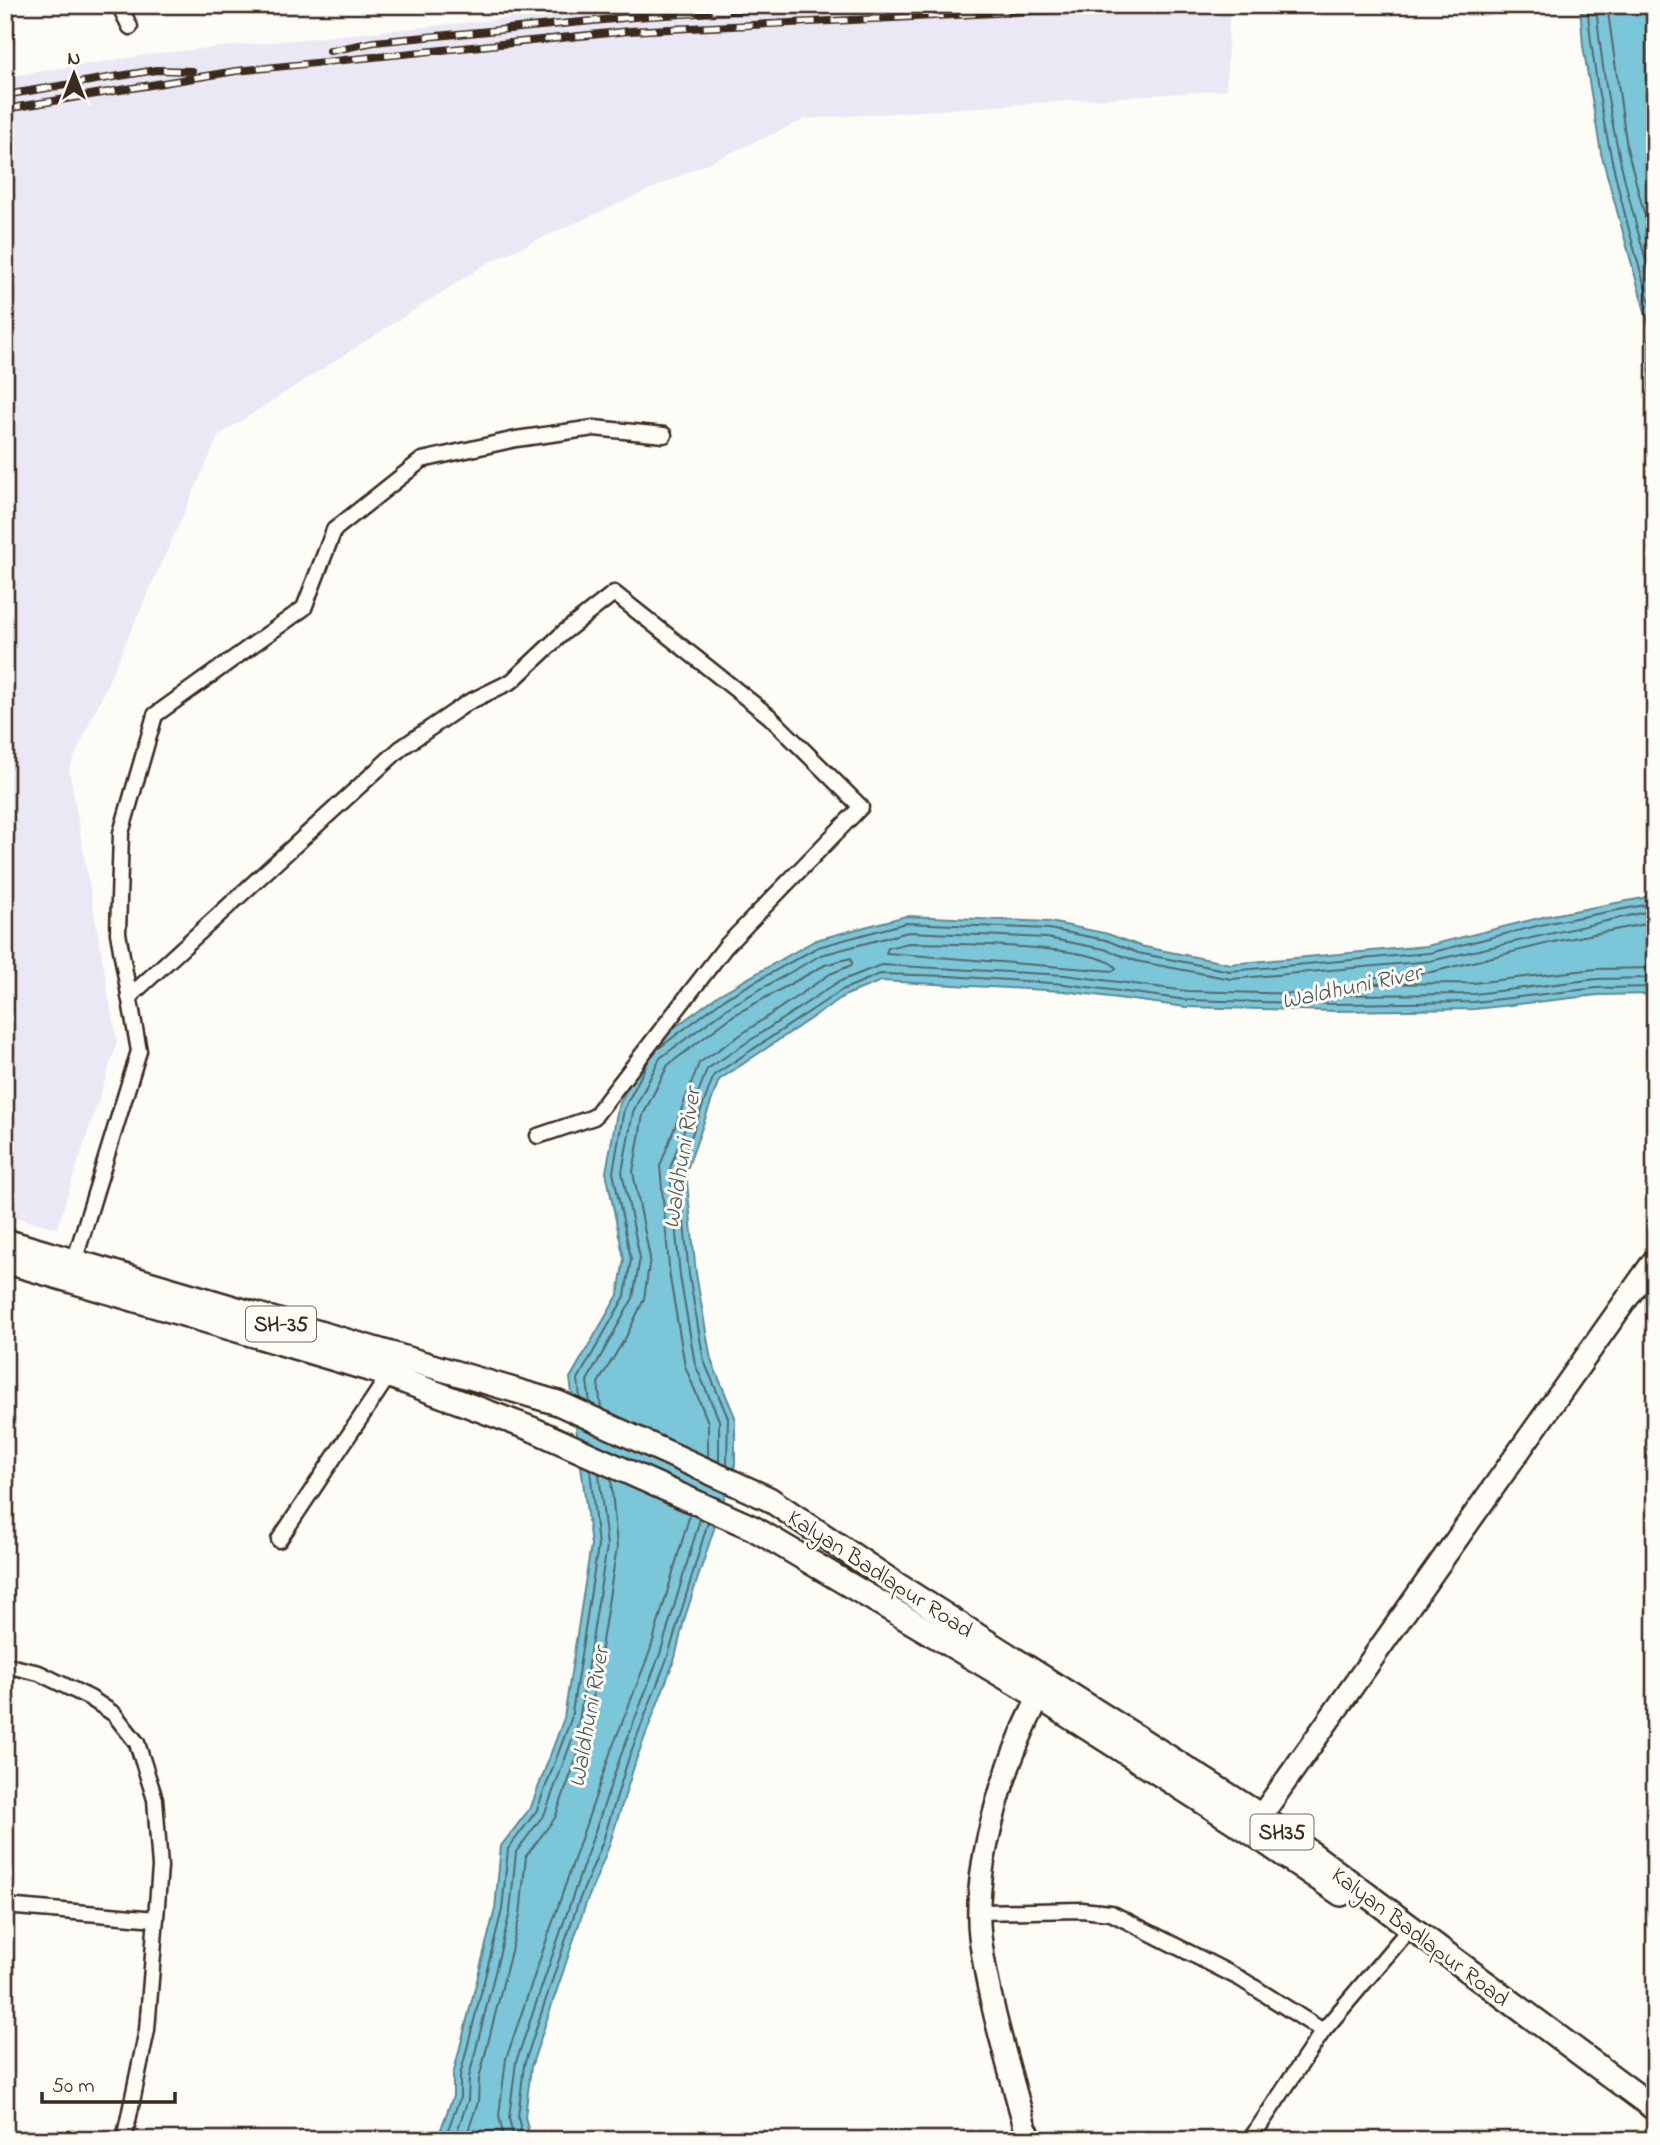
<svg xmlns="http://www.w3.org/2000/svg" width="1660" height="2145" viewBox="0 0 1660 2145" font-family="'Indie Flower',sans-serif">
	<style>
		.built { fill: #eae8f4 }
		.water { fill: #7bc6da; stroke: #61888f; stroke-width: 2 }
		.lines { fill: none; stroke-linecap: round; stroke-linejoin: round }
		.shore { stroke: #556869; stroke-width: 2 }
		.street-casing { stroke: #3b2a1e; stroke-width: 19 }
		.secondary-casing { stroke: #3b2a1e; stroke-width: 26 }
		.primary-casing { stroke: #3b2a1e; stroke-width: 28 }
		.street { stroke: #fdfcf7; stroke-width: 14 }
		.secondary { stroke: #fdfcf7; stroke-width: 21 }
		.primary { stroke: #fdfcf7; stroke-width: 23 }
		.rail-casing { stroke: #3b2a1e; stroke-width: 8 }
		.rail { stroke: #fdfcf7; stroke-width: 5; stroke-dasharray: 16; stroke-linecap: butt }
		.labels { text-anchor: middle; stroke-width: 6; stroke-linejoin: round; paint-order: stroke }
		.shield { fill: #fdfcf7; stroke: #75695f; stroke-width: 2 }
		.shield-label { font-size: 21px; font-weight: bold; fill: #3b2a1e }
		.street-label { font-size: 23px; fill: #3b2a1e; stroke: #fdfcf7 }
		.water-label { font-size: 24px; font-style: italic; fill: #4e5956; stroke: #fdfcf7 }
	</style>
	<rect width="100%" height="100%" fill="#fdfcf7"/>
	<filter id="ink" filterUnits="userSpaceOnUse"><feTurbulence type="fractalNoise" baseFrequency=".0143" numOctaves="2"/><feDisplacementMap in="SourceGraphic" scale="14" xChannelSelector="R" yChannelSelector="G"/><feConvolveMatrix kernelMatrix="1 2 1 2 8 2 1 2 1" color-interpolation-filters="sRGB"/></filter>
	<g filter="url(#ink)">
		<!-- built -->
		<path class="built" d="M 640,5 L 1230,5 L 1226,90 L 806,119 L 489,262 L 219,435 L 69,769 L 117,1043 L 57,1228 L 5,1215 L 5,77 L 153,54 Z"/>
		<!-- water -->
		<g class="water">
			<path d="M 1580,5 L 1655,5 L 1655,462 L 1649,421 L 1649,326 L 1601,153 L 1583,46 Z"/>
			<path d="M 1655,891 L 1655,994 L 1598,995 L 1475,1009 L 1336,1011 L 1186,1007 L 1064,991 L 881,981 L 844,996 L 719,1080 L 686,1172 L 696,1274 L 711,1360 L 735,1417 L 735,1465 L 684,1620 L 675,1658 L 636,1760 L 609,1846 L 585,1906 L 531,2067 L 525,2117 L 531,2140 L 437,2140 L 453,2096 L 453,2075 L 495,1909 L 501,1846 L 531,1807 L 564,1718 L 591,1545 L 570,1378 L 618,1295 L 624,1259 L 606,1172 L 618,1107 L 648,1047 L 720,994 L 816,940 L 906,916 L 1050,922 L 1108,934 L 1140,946 L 1230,964 L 1427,946 L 1547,916 L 1643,898 Z"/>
		</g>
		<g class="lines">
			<!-- shore -->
			<g class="shore">
				<path d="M 1587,5 C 1597,113 1623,216 1655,320"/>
				<path d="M 1596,5 C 1604,102 1626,197 1655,290"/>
				<path d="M 1607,5 L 1627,148 L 1655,255"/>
				<path d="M 1655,922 L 1553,942 L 1432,972 L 1375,977 L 1373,981 L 1376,984 L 1473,983 L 1596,969 L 1655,968"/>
				<path d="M 909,943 C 944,944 1100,944 1116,968 L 1113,971 L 886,953 L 888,948 Z"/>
				<path d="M 659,1048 L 724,999 L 818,947 L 906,923 L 1049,929 L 1106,940 L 1138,953 L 1230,971 L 1429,953 L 1549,923 L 1645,905 L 1655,899"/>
				<path d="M 580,1399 L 578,1379 L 625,1296 L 631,1259 L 613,1172 L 624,1109 L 649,1060"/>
				<path d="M 590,1403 L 587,1381 L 633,1298 L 640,1258 L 622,1172 L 633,1112 L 660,1058 L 729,1007 L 821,955 L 908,932 L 1047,938 L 1104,949 L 1136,961 L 1231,979 L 1430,961 L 1655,910"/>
				<path d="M 601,1408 L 598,1383 L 626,1337 L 644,1299 L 650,1258 L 633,1172 L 643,1115 L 668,1065 L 734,1015 L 825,965 L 851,958 L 852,965 L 830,974 L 699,1063 L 660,1166 L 670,1278 L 685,1366 L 708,1422 L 708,1457"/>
				<path d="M 719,1462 L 719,1420 L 695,1364 L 680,1276 L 670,1168 L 707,1069 L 838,982 L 881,965 L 1065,975 L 1187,991 L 1336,995 L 1474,994 L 1597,979 L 1655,978"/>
				<path d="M 727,1465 L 728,1418 L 704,1361 L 689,1275 L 679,1170 L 714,1075 L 842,990 L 880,974 L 949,976 L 1065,984 L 1187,1000 L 1336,1004 L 1474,1002 L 1597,988 L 1655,987"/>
				<path d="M 444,2140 L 460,2098 L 460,2076 L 502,1910 L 508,1849 L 537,1810 L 571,1719 L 598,1546 L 590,1469"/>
				<path d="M 454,2140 L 468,2100 L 469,2077 L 510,1912 L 516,1852 L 545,1813 L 579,1721 L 607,1546 L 599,1474"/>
				<path d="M 465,2140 L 478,2102 L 479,2079 L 520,1915 L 526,1856 L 555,1818 L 589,1724 L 617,1547 L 611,1479"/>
				<path d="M 504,2140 L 499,2115 L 506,2059 L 611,1751 L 650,1651 L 690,1514"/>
				<path d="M 514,2140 L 509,2118 L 516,2062 L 621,1755 L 660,1654 L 700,1519"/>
				<path d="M 523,2140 L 518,2117 L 524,2065 L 578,1903 L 602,1844 L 629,1757 L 668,1656 L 708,1522"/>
			</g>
			<!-- street casing -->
			<g class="street-casing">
				<g id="street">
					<path d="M 119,5 L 130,27"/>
					<path d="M 129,997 L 401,748 L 467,703 L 512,681 L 563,633 L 614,593 L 769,716 L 861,807 L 726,946 L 594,1117 L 538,1136"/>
					<path d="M 74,1262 L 139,1051 L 118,933 L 121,833 L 155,715 L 304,608 L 334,530 L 422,460 L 516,439 L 594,428 L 664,435"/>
					<path d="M 279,1540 L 391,1372"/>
					<path d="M 5,1665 L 39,1673 L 90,1698 L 114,1714 L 137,1743 L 155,1799 L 160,1867 L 147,2030 L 124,2140"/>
					<path d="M 5,1906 L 156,1919"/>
					<path d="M 981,1912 L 1081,1910 L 1111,1913 L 1241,1979 L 1323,2031"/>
					<path d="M 1250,2140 L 1323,2031 L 1410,1928"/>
				</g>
			</g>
			<!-- secondary casing -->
			<g class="secondary-casing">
				<g id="secondary">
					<path d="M 1251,1830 L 1655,1259"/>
					<path d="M 1033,2140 L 1025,2127 C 1008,2064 988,2000 980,1936 C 972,1864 1009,1743 1048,1683"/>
				</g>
			</g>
			<!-- primary casing -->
			<g class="primary-casing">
				<g id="primary">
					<path d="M 5,1241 L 558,1403 L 769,1499 L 891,1581 L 1261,1816 L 1655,2109"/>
					<path d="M 5,1261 L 382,1373 L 532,1429 L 753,1528 L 1039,1697 L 1249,1831 L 1341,1894"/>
				</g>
			</g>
			<!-- street -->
			<use href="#street" class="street"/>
			<!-- secondary -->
			<use href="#secondary" class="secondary"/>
			<!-- primary -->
			<use href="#primary" class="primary"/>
			<!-- rail casing -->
			<g class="rail-casing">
				<g id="rail">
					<path d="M 330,51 L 374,42 L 634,17 L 831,5"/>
					<path d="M 5,95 L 156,70 L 192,71"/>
					<path d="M 5,109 L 236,71 L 629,31 L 1157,5"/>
				</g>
			</g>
			<!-- rail -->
			<use href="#rail" class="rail"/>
		</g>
	</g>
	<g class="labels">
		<!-- shield labels -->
		<g class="shield">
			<rect x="246" y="1306.5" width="70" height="35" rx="5"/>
			<rect x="1250.5" y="1814.5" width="63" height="35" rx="5"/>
		</g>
		<g class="shield-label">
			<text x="281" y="1331">SH-35</text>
			<text x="1282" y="1839">SH35</text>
		</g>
		<!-- street labels -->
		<g class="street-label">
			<text transform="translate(881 1573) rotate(33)" y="8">Kalyan Badlapur Road</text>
			<text transform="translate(1421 1936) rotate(37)" y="8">Kalyan Badlapur Road</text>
		</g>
		<!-- water labels -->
		<g class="water-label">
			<text transform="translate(1351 986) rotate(-12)" y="8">Waldhuni River</text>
			<text transform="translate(681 1158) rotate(-81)" y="8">Waldhuni River</text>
			<text transform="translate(588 1717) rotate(-80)" y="8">Waldhuni River</text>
		</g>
	</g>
	<!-- margin -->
	<rect width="1660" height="2145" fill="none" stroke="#fdfcf7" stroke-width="28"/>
	<rect x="14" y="14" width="1632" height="2117" fill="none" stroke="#3b2a1e" stroke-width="2.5" filter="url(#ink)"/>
	<!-- north arrow -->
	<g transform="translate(74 74)" stroke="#fdfcf7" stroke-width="5" paint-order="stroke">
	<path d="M0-5L12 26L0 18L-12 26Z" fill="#3b2a1e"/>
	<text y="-10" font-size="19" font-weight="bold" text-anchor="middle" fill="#3b2a1e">N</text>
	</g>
	<!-- scale -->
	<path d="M42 2092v10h133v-10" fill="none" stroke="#3b2a1e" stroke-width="3.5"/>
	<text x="52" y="2092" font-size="21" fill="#3b2a1e" stroke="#fdfcf7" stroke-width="5" paint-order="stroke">50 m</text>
</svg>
